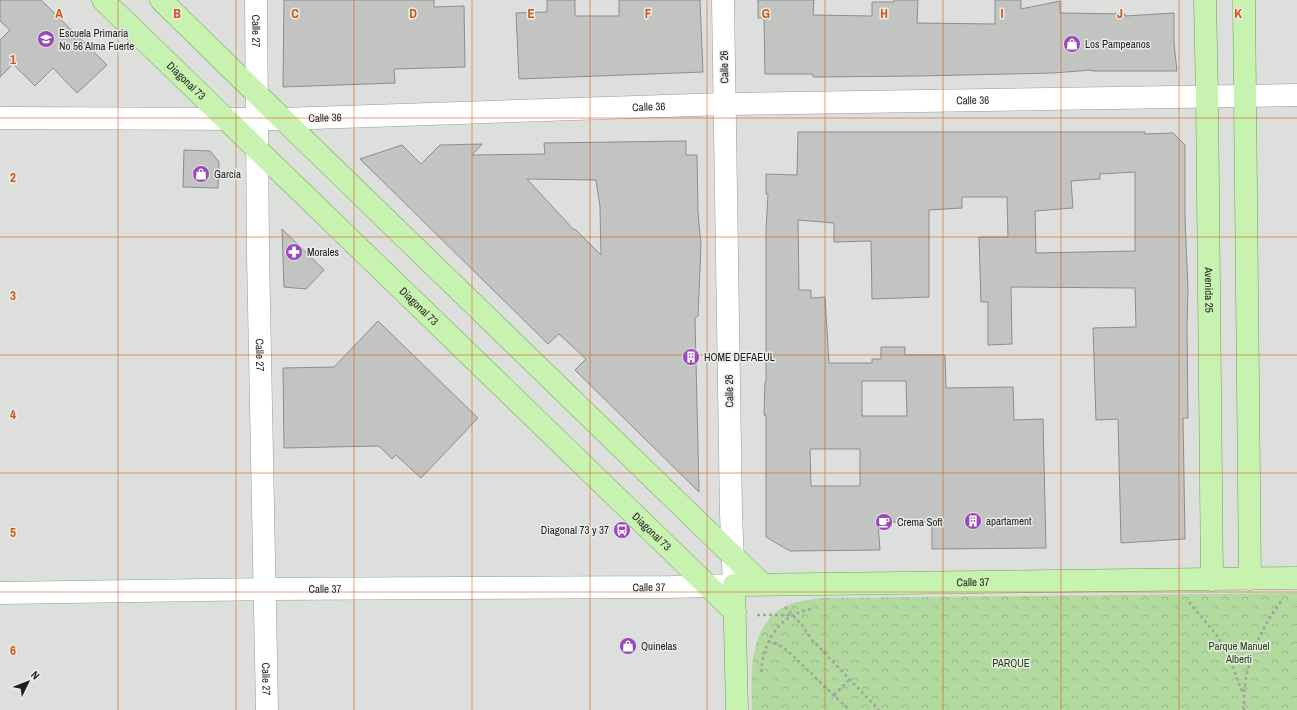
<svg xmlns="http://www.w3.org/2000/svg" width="1297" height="710" viewBox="0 0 1297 710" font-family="'Archivo Narrow',sans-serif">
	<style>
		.park { fill: url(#park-crowns) }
		.building { fill: #c2c4c1; stroke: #8c8e8b; fill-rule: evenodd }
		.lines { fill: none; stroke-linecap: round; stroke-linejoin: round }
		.minor-casing { stroke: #999b99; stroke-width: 23 }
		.major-casing { stroke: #73a35b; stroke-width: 23 }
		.path { stroke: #a2a4a1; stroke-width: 2.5; stroke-dasharray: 3 3; stroke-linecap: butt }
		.minor { stroke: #fff; stroke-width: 22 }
		.major { stroke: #c7f2b0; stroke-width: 22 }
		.grid { fill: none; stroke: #d4530e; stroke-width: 1; stroke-opacity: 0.55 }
		.labels { text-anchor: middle; stroke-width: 3; stroke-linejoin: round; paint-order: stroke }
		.street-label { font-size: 11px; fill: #1e1e1d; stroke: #eaece9 }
		.poi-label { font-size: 11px; fill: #1e1e1d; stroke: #eaece9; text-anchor: start }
		.park-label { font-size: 11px; fill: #23470a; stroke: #eaece9 }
		.grid-label { font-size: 13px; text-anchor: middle; font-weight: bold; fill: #d4530e; stroke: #eaece9; stroke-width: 3; stroke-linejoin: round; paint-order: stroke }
	</style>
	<defs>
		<pattern id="park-crowns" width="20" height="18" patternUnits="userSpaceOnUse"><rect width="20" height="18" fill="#b2da9f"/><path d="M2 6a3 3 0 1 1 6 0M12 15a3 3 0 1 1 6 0" fill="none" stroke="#9b8"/></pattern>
	</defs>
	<rect width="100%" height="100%" fill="#dddfdc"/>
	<!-- park -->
	<path class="park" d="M 1297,593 L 1297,710 L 752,710 C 751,675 748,627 784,607 C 795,601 808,600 820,598 Z"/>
	<!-- building -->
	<g class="building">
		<path d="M 0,0 L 41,0 L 107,65 L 77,93 L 53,68 L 35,86 L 13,64 L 0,77 L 0,40 L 10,30 L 0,21 Z"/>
		<path d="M 284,0 L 434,0 L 434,7 L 464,6 L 465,67 L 394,69 L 395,83 L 283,87 Z"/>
		<path d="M 547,0 L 575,0 L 575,16 L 619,16 L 619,0 L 700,0 L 703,72 L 519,79 L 516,13 L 547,12 Z"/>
		<path d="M 758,0 L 814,0 L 813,15 L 872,16 L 872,2 L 894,2 L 894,0 L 918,0 L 917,23 L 995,24 L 995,0 L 1021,0 L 1021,9 L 1060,1 L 1060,13 L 1125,14 L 1125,16 L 1174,13 L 1174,43 L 1177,71 L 1092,71 L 1092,70 L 1053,73 L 918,76 L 813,77 L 813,74 L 765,74 L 764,18 L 758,18 Z"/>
		<path d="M 798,132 L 1145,132 L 1145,134 L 1173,133 L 1185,145 L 1185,218 L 1188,289 L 1187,326 L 1188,418 L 1183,418 L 1185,539 L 1121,543 L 1118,419 L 1096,420 L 1093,328 L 1136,327 L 1135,288 L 1011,287 L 1012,344 L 988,345 L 988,302 L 981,302 L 979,237 L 1008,237 L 1007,197 L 962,197 L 962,208 L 929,210 L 929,297 L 872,299 L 871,241 L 834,242 L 834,223 L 798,220 L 799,290 L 811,290 L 811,298 L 825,297 L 829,363 L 872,363 L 872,359 L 881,359 L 881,347 L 905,347 L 905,355 L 945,355 L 946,388 L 1013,387 L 1014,420 L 1043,419 L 1046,548 L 932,549 L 932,522 L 878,522 L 880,550 L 790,551 L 766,537 L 766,415 L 764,415 L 765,382 L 766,382 L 766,230 L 768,194 L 766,194 L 766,174 L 797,175 ZM 1135,172 L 1135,251 L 1036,253 L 1035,211 L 1073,208 L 1071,181 L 1100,179 L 1100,174 ZM 862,381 L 906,381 L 907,416 L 862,416 ZM 810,449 L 860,449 L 860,486 L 811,486 Z"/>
		<path d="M 686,141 L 686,155 L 697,155 L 698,212 L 701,245 L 698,316 L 695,318 L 699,492 L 575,370 L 586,359 L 559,334 L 548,344 L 360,159 L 402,145 L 421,164 L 440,145 L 482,144 L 472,155 L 545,154 L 544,143 ZM 527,179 L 596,180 L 600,207 L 601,255 L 575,229 L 574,230 Z"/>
		<path d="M 184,150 L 210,151 L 219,162 L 218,188 L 183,187 Z"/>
		<path d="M 282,229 L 324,270 L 306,289 L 284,287 Z"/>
		<path d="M 378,321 L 478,418 L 421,478 L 396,455 L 392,459 L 379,446 L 284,448 L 283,368 L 334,367 Z"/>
	</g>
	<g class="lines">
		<!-- minor casing -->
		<g class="minor-casing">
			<g id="minor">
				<path id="s1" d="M 256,0 L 258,254 L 267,710"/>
				<path id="s2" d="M 0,118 L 283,119 L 725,104 L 1297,95"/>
				<path id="s3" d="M 0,593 L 265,589 L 671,587 L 734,585 L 731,514 L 723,0"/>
			</g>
		</g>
		<!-- major casing -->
		<g class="major-casing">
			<g id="major">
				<path id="s4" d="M 103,0 L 735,612"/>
				<path d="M 161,0 L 257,94 L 762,584"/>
				<path id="s5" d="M 1205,0 L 1207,97 L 1212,580"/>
				<path d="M 1244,0 L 1250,579"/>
				<path id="s6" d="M 737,710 L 734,585 L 1297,578"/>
			</g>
		</g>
		<!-- path -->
		<g class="path">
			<path d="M 1189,602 L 1218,637 L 1232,665 L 1243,694"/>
			<path d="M 785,607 L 802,625 L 813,641 L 879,710"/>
			<path d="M 757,615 L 792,615"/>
			<path d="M 768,641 L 779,645 L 787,650 L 849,710"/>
			<path d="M 761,672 C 763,641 780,613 813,609"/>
			<path d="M 834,695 L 849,680"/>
			<path d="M 1244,710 C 1242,669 1258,633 1281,601"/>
		</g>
		<!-- minor -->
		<use href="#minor" class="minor"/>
		<!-- major -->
		<use href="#major" class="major"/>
	</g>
	<!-- grid -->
	<path class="grid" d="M 118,0 L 118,710M 236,0 L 236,710M 354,0 L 354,710M 472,0 L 472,710M 590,0 L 590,710M 707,0 L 707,710M 825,0 L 825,710M 943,0 L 943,710M 1061,0 L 1061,710M 1179,0 L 1179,710M 0,118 L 1297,118M 0,237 L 1297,237M 0,355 L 1297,355M 0,473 L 1297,473M 0,592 L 1297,592"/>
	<!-- icons -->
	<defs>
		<g id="school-disc" transform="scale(0.9)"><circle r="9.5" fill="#9a49b8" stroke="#eaece9"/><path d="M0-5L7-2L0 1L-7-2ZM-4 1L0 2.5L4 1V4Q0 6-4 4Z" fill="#fff"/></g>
		<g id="shop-disc" transform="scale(0.9)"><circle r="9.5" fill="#9a49b8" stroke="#eaece9"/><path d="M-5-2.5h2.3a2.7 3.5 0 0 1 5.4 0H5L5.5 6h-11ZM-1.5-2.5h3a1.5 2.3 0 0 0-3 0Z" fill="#fff"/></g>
		<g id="pharmacy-disc" transform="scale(0.9)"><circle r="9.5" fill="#9a49b8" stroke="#eaece9"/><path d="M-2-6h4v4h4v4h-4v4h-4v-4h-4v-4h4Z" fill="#fff"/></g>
		<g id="building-disc" transform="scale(0.9)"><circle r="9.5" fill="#9a49b8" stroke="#eaece9"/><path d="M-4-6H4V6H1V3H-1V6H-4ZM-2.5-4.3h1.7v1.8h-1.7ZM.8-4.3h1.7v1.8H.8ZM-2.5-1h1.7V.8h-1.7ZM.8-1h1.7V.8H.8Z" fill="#fff"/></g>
		<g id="cafe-disc" transform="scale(0.9)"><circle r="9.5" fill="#9a49b8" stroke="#eaece9"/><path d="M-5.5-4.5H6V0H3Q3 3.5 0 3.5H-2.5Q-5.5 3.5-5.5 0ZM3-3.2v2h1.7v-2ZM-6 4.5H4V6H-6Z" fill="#fff"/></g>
		<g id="bus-disc" transform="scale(0.9)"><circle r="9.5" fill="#9a49b8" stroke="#eaece9"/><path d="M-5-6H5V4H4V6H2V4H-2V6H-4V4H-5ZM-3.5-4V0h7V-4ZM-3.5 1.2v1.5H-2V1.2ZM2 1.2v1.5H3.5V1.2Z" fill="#fff"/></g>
	</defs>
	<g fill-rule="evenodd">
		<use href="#school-disc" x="46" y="39"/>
		<use href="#shop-disc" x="1072" y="44"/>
		<use href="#shop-disc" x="201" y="174"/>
		<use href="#pharmacy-disc" x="294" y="252"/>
		<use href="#building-disc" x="691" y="357"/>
		<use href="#building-disc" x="973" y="521"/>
		<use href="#cafe-disc" x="884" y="522"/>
		<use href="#bus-disc" x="622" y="530"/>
		<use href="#shop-disc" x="628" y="646"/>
	</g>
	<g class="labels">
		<!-- street labels -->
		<g class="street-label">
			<text dy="4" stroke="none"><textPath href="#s1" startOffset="31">Calle 27</textPath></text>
			<text transform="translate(724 67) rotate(-91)" y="4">Calle 26</text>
			<text dy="4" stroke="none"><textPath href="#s4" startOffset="116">Diagonal 73</textPath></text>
			<text dy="4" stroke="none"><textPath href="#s2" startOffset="973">Calle 36</textPath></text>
			<text dy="4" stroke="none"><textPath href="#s2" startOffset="649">Calle 36</textPath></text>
			<text dy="4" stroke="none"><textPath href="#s2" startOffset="325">Calle 36</textPath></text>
			<text dy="4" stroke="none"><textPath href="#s5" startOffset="290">Avenida 25</textPath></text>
			<text dy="4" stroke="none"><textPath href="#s4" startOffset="440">Diagonal 73</textPath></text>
			<text dy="4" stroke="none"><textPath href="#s1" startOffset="355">Calle 27</textPath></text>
			<text transform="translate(729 391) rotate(-91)" y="4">Calle 26</text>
			<text dy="4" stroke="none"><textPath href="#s4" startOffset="764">Diagonal 73</textPath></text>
			<text dy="4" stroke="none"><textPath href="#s6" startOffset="364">Calle 37</textPath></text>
			<text dy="4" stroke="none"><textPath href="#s3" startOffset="649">Calle 37</textPath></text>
			<text dy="4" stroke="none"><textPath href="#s3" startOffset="325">Calle 37</textPath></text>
			<text dy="4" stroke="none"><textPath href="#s1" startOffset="679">Calle 27</textPath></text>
		</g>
		<!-- poi labels -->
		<g class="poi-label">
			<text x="59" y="37">Escuela Primaria<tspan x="59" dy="13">No 56 Alma Fuerte</tspan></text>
			<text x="1085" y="48">Los Pampeanos</text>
			<text x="214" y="178">García</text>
			<text x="307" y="256">Morales</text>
			<text x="704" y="361">HOME DEFAEUL</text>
			<text x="986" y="525">apartament</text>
			<text x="897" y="526">Crema Soft</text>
			<text x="609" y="534" text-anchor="end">Diagonal 73 y 37</text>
			<text x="641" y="650">Quinelas</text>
		</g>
		<!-- park labels -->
		<g class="park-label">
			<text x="1239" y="650">Parque Manuel<tspan x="1239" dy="13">Alberti</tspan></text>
			<text x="1011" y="667">PARQUE</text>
		</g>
	</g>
	<g class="grid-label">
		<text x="59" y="18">A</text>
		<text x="177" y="18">B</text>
		<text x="295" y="18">C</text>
		<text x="413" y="18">D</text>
		<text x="531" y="18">E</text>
		<text x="648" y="18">F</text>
		<text x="766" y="18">G</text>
		<text x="884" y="18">H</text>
		<text x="1002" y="18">I</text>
		<text x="1120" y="18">J</text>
		<text x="1238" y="18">K</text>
		<text x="13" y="64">1</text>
		<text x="13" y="182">2</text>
		<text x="13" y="300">3</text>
		<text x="13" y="419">4</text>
		<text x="13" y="537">5</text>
		<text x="13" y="655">6</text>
	</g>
	<!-- north arrow -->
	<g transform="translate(28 682) rotate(47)" stroke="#eaece9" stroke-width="3" paint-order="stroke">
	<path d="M0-3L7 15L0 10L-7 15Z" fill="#1e1e1d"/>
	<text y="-6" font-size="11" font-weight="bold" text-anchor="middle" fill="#1e1e1d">N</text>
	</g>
</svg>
